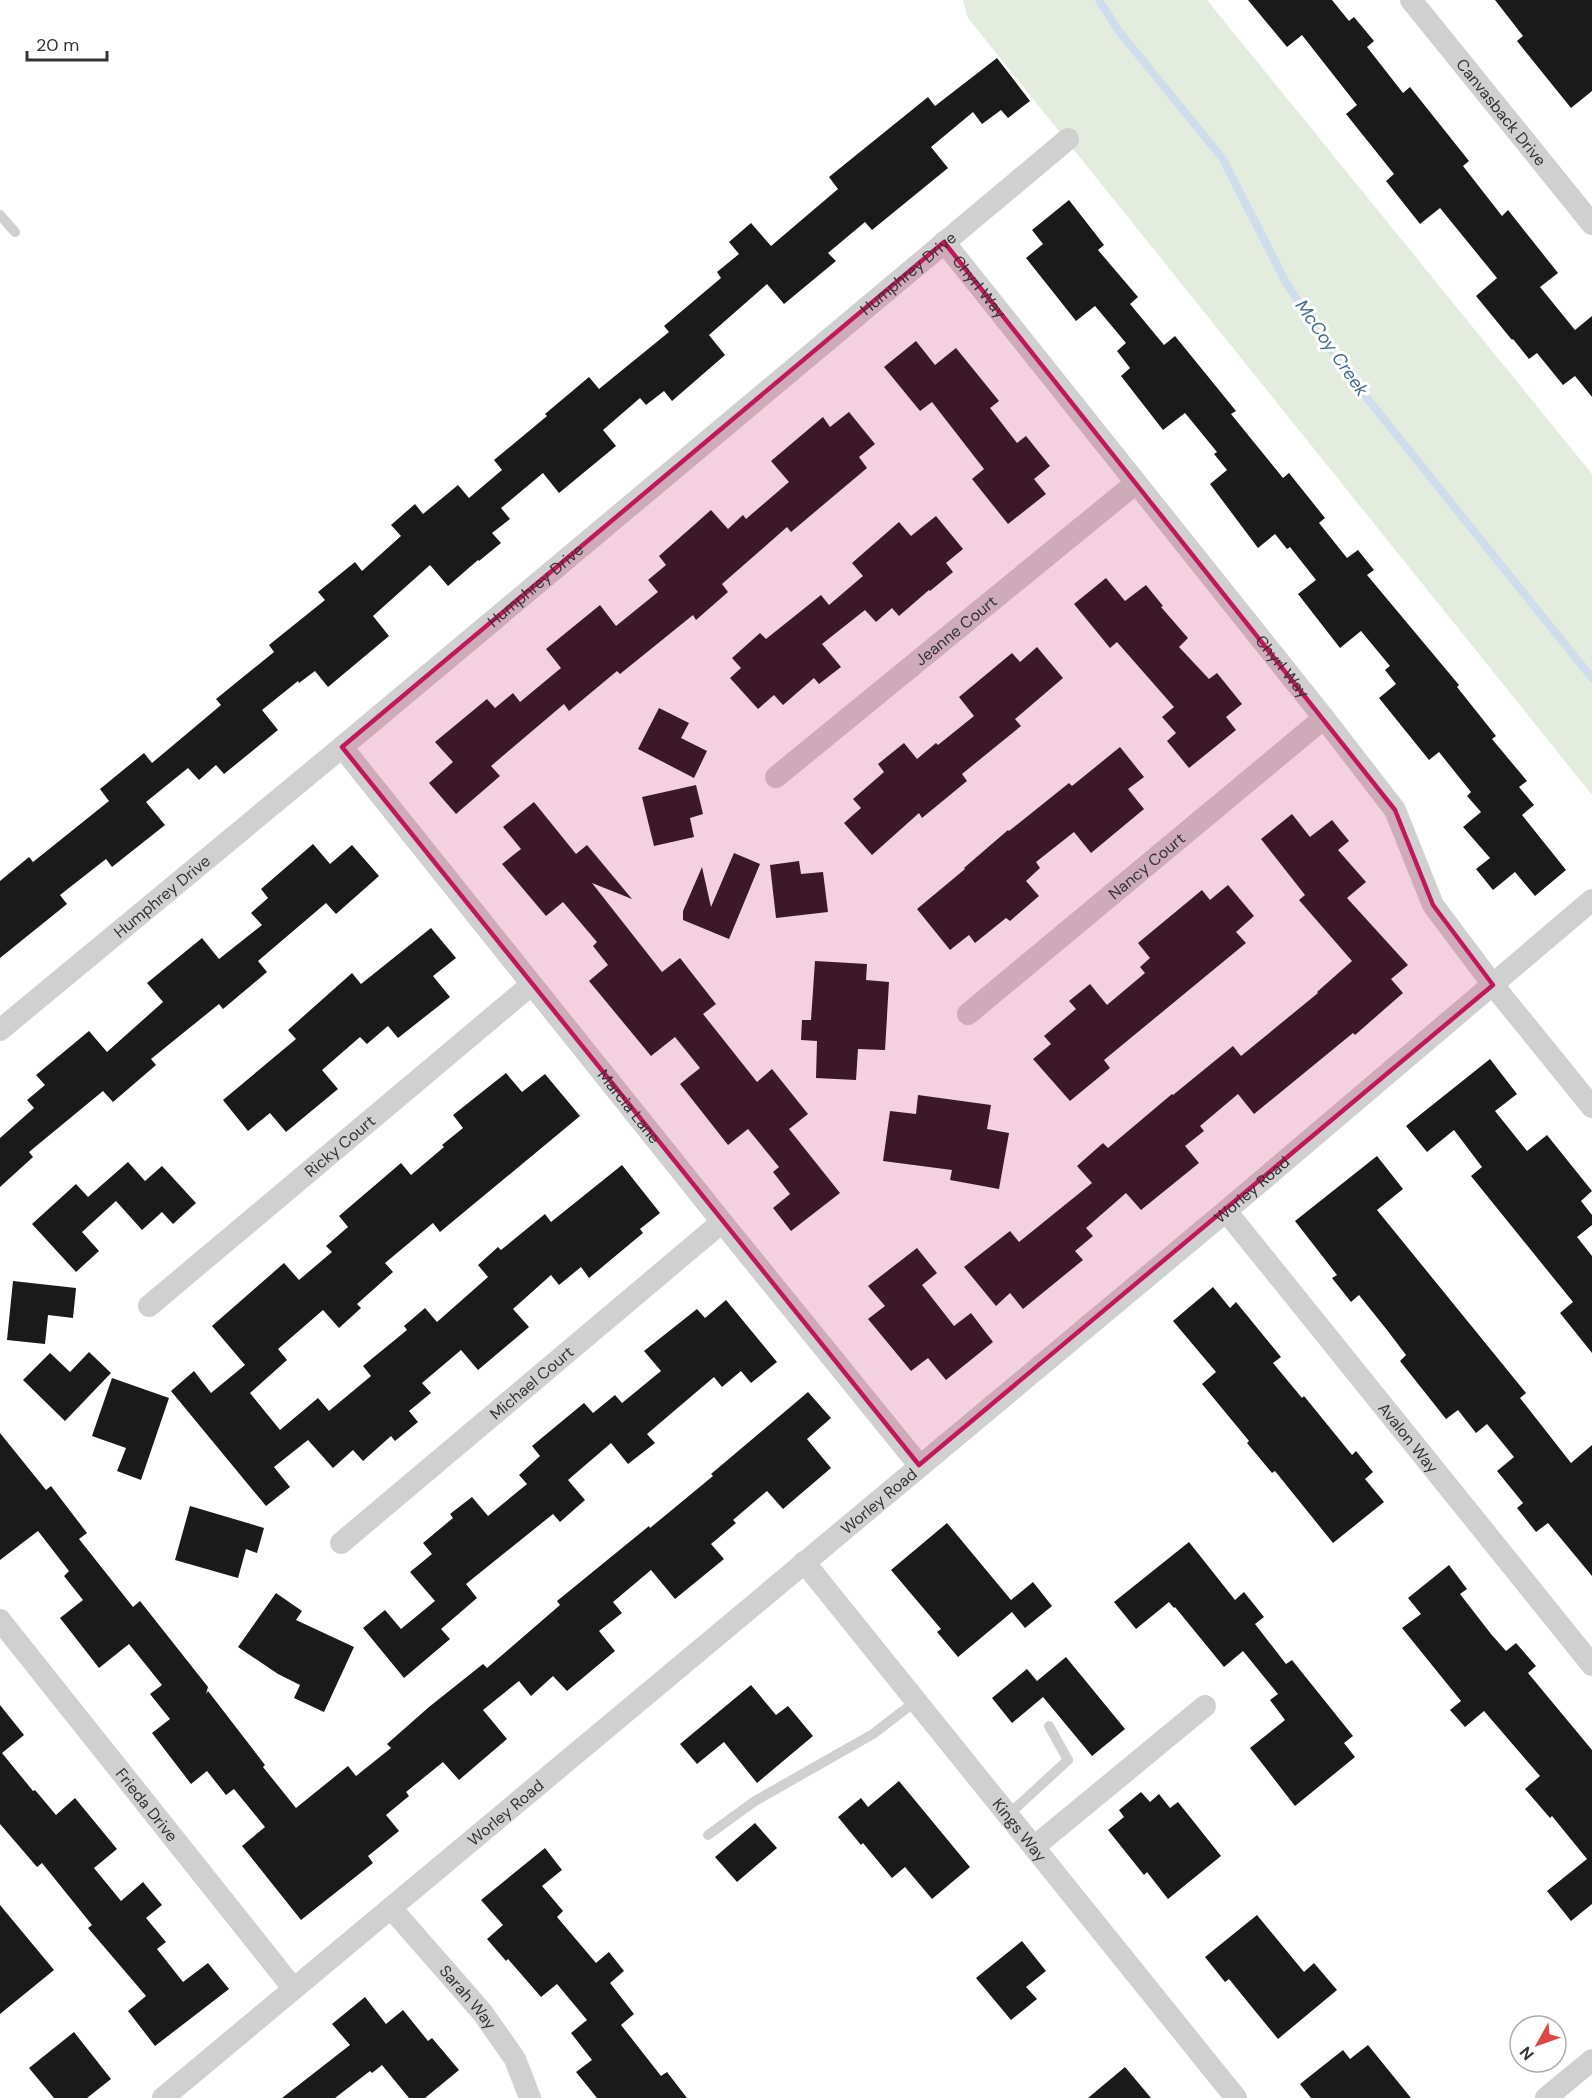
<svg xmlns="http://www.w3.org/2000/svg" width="1592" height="2098" viewBox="0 0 1592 2098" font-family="'DM Sans',sans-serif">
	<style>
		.green { fill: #e4ebdf }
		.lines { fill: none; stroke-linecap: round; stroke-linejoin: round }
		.stream { stroke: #d0deec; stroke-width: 8 }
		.building { fill: #1a1a1a }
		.service { stroke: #d0d0d0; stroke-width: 10 }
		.minor { stroke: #d0d0d0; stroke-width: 22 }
		.marked { fill: #c2185b; fill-opacity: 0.2; stroke: #c2185b; stroke-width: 4.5; stroke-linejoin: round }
		.labels { text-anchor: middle; stroke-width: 6; stroke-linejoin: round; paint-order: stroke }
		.street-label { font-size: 16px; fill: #333; stroke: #fff }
		.water-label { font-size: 18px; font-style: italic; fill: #436a92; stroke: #fff }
	</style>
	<rect width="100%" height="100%" fill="#fff"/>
	<!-- green -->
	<path class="green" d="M 963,0 L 1207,0 L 1592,474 L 1592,795 L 968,18 Z"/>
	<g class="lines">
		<!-- stream -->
		<path class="stream" d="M 1099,0 L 1118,30 L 1223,159 L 1286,283 L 1346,372 L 1592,678"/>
	</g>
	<!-- building -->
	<g class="building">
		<path d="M 1248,0 L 1332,0 L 1349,21 L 1354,17 L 1374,41 L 1367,47 L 1403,93 L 1410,87 L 1469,161 L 1463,166 L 1502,216 L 1508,210 L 1558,273 L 1540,287 L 1575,330 L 1592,316 L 1592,397 L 1575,376 L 1563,385 L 1537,353 L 1529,359 L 1513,339 L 1512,340 L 1476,296 L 1497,278 L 1440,208 L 1420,224 L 1386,181 L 1394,174 L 1346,114 L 1357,105 L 1302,35 L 1287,47 Z"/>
		<path d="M 1495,0 L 1592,0 L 1592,91 L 1571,108 L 1517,41 L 1523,36 Z"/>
		<path d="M 997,58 L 1030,101 L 1008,118 L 1001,110 L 982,124 L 973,112 L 931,147 L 948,168 L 872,230 L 865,222 L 828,253 L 836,261 L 784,304 L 767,284 L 709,335 L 725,355 L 672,401 L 664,391 L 646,405 L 640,398 L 603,430 L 616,446 L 559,493 L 543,473 L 501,508 L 510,519 L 492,533 L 501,543 L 479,561 L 478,560 L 448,586 L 430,565 L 373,616 L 389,636 L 328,687 L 315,671 L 299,683 L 298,681 L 262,710 L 278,730 L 224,774 L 216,765 L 199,780 L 188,768 L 146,802 L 165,825 L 112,867 L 106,859 L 60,895 L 67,904 L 0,958 L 0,881 L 29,857 L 33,862 L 109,801 L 100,789 L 144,753 L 152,763 L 221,705 L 216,699 L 274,652 L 269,645 L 325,600 L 318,592 L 355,562 L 362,571 L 401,536 L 391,525 L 415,504 L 423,514 L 458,485 L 469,498 L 502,470 L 494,460 L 547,416 L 545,414 L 589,377 L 599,389 L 669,332 L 664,326 L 721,278 L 717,272 L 739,254 L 729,242 L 751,223 L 771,246 L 838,189 L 829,177 L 928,97 L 935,106 Z"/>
		<path d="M 1069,200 L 1104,245 L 1098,250 L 1138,297 L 1130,304 L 1164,345 L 1175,336 L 1236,411 L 1231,414 L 1283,478 L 1289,473 L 1325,518 L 1319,523 L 1347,558 L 1358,550 L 1374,570 L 1367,575 L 1459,685 L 1457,687 L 1496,736 L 1492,739 L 1527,781 L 1519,787 L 1534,805 L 1522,815 L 1566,870 L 1535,896 L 1515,872 L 1493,890 L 1476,869 L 1490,858 L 1463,827 L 1481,812 L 1467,796 L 1471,792 L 1439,752 L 1429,760 L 1379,698 L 1396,684 L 1385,670 L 1390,666 L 1361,631 L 1340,648 L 1298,594 L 1316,580 L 1290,547 L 1287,549 L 1275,534 L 1258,548 L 1210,484 L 1227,470 L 1214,454 L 1217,452 L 1185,413 L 1163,430 L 1121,376 L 1130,368 L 1117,351 L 1126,343 L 1095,306 L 1076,321 L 1026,258 L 1043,244 L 1032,230 Z"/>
		<path d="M 916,341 L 935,365 L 956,348 L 999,401 L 990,408 L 1017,443 L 1026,436 L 1050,466 L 1034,479 L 1046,494 L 1008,524 L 972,479 L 984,469 L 932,402 L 920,411 L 884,367 Z"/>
		<path d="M 849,412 L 875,444 L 859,457 L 867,468 L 791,532 L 787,527 L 722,584 L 728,592 L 696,620 L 693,615 L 620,674 L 617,671 L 569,711 L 564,704 L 491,766 L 500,776 L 456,814 L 429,783 L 453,762 L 435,742 L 487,699 L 495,708 L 513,693 L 520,702 L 561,668 L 546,649 L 600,605 L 616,626 L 658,592 L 648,580 L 666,565 L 659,556 L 711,510 L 728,529 L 743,515 L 746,519 L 789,482 L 771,461 L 823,417 L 830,427 Z"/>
		<path d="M 936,516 L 963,549 L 946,563 L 953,572 L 930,591 L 929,590 L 899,616 L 892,608 L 876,622 L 865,610 L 822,644 L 841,667 L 819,684 L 814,678 L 783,705 L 774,695 L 758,709 L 730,678 L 741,668 L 732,658 L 760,633 L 766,639 L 821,595 L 829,605 L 863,576 L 852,563 L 899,522 L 911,536 Z"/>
		<path d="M 1106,578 L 1125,601 L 1146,585 L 1163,606 L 1161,607 L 1188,638 L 1179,647 L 1209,679 L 1217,673 L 1242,704 L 1226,717 L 1236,730 L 1189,768 L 1167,741 L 1176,733 L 1162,717 L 1174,707 L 1117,642 L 1110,648 L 1074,604 Z"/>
		<path d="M 1037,647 L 1063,678 L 1015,719 L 1021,726 L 962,774 L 967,781 L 922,818 L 919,813 L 872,855 L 844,823 L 861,808 L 853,799 L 884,772 L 878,764 L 904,743 L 917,759 L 936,743 L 938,745 L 974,716 L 959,697 L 1012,653 L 1020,662 Z"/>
		<path d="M 659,708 L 689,723 L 681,738 L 707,751 L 694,778 L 638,749 Z"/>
		<path d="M 1120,747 L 1144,777 L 1128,789 L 1144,809 L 1091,853 L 1074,832 L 1036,862 L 1040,868 L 1026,881 L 1039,896 L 1010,921 L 1006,918 L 975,943 L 969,935 L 950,950 L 917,909 L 965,869 L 964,868 L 1008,830 L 1009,831 L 1069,783 L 1072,786 Z"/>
		<path d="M 696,785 L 703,814 L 690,818 L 694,837 L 654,846 L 642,797 Z"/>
		<path d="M 534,802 L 576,854 L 587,845 L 632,899 L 592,883 L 662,972 L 680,958 L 716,1004 L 703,1014 L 757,1082 L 772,1069 L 808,1114 L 789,1129 L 840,1193 L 791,1231 L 773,1208 L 790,1194 L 773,1172 L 779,1167 L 748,1129 L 728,1145 L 680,1084 L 700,1068 L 675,1037 L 651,1056 L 589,981 L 608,965 L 593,946 L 597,942 L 563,902 L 546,916 L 502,864 L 521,849 L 503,827 Z"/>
		<path d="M 1292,814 L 1310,837 L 1332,820 L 1349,841 L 1338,850 L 1366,882 L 1347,898 L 1408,965 L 1391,979 L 1403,993 L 1355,1035 L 1353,1033 L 1254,1114 L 1238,1094 L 1200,1126 L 1204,1131 L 1185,1146 L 1199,1163 L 1141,1210 L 1126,1193 L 1086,1228 L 1093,1236 L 1075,1251 L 1083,1260 L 1023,1309 L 1010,1293 L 996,1306 L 964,1267 L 1010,1231 L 1019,1242 L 1092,1183 L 1077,1166 L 1103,1143 L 1108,1148 L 1172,1094 L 1173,1095 L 1233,1046 L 1241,1056 L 1318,993 L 1317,992 L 1352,961 L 1299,900 L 1305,895 L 1261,839 Z"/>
		<path d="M 313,844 L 330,864 L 352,845 L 379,876 L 336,914 L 326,903 L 258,961 L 267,972 L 223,1009 L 219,1004 L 151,1059 L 156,1065 L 113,1102 L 103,1091 L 29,1152 L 33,1157 L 0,1187 L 0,1138 L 34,1108 L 27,1100 L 45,1085 L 36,1075 L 89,1031 L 107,1052 L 163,1002 L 147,983 L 202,938 L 219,959 L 262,925 L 251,913 L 268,898 L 261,889 Z"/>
		<path d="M 734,853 L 760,864 L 729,939 L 683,920 L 683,911 L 702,867 L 711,907 Z"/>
		<path d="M 799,861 L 801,874 L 823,872 L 828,912 L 776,918 L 770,865 Z"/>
		<path d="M 1228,885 L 1254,916 L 1236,932 L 1246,943 L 1104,1060 L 1110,1068 L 1070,1101 L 1033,1059 L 1051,1044 L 1044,1036 L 1076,1009 L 1069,1001 L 1090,984 L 1107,1005 L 1145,973 L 1140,967 L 1150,958 L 1138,943 L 1202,890 L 1210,900 Z"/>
		<path d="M 431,928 L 456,958 L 433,976 L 450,997 L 398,1038 L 388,1026 L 367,1044 L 360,1037 L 322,1070 L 338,1089 L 286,1132 L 270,1113 L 248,1131 L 223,1100 L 296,1039 L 288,1030 L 352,973 L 361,984 Z"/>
		<path d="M 815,961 L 867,964 L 866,980 L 889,982 L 885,1050 L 858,1049 L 856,1080 L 816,1078 L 817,1041 L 801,1040 L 802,1020 L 811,1020 Z"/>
		<path d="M 1490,1059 L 1517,1094 L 1495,1111 L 1527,1151 L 1547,1135 L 1592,1191 L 1581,1201 L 1592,1215 L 1592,1225 L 1577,1237 L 1592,1256 L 1592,1353 L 1560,1313 L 1573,1302 L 1471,1176 L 1482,1167 L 1454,1130 L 1427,1152 L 1406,1126 Z"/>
		<path d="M 506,1073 L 522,1092 L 545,1074 L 580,1116 L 440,1232 L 433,1223 L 385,1263 L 393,1272 L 357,1304 L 361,1308 L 339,1328 L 323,1310 L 278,1349 L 287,1360 L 250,1393 L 280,1430 L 318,1398 L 329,1411 L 371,1376 L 363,1366 L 407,1330 L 404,1326 L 425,1308 L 437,1322 L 488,1277 L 478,1265 L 498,1247 L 501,1250 L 545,1214 L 551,1222 L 622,1165 L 660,1213 L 640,1229 L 643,1233 L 589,1278 L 581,1267 L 559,1285 L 551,1275 L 513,1309 L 529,1327 L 478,1370 L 461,1350 L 422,1383 L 431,1393 L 409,1411 L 418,1422 L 395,1441 L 391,1436 L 363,1461 L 353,1450 L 333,1468 L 308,1440 L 274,1467 L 290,1487 L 266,1506 L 171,1391 L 194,1371 L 211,1393 L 245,1365 L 212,1326 L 284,1263 L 299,1280 L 332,1252 L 326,1246 L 348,1227 L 339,1216 L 401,1163 L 411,1175 L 444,1147 L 442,1145 L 463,1128 L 453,1115 Z"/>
		<path d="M 918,1095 L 991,1105 L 987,1129 L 1009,1133 L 999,1189 L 950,1180 L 952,1170 L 883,1161 L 890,1111 L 916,1114 Z"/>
		<path d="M 1377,1156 L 1403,1189 L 1377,1210 L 1526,1393 L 1520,1398 L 1571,1463 L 1592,1445 L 1592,1576 L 1548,1523 L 1536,1532 L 1517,1508 L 1523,1503 L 1497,1471 L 1514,1457 L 1487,1424 L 1476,1433 L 1458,1410 L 1446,1419 L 1400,1361 L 1406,1355 L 1387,1330 L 1359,1295 L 1351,1302 L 1332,1278 L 1337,1275 L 1295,1221 Z"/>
		<path d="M 128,1162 L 145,1181 L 162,1166 L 196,1203 L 173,1224 L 162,1212 L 142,1230 L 116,1201 L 82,1232 L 99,1251 L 76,1272 L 32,1224 L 76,1184 L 88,1197 Z"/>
		<path d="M 917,1248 L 937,1273 L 922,1285 L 954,1326 L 971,1313 L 993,1342 L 946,1380 L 928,1358 L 911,1371 L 868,1319 L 885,1306 L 868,1286 Z"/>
		<path d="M 13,1281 L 76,1288 L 73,1318 L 48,1315 L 45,1344 L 7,1340 Z"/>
		<path d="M 1213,1287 L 1230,1308 L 1236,1302 L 1281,1357 L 1273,1363 L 1302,1398 L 1304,1396 L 1352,1455 L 1356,1451 L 1373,1472 L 1365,1479 L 1384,1502 L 1333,1543 L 1275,1471 L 1272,1473 L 1247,1443 L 1249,1441 L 1202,1384 L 1216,1372 L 1173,1321 Z"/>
		<path d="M 726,1300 L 777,1362 L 751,1383 L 741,1371 L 722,1387 L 714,1377 L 647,1434 L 655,1443 L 628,1464 L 611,1443 L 568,1480 L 585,1500 L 560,1522 L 553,1514 L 466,1584 L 477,1598 L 441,1629 L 450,1639 L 404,1678 L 363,1628 L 385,1610 L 401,1629 L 435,1601 L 410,1572 L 432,1554 L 423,1543 L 453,1518 L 450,1514 L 472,1497 L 488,1516 L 527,1484 L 519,1475 L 540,1456 L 532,1446 L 584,1403 L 593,1413 L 615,1395 L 622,1403 L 661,1371 L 644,1351 L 697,1309 L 705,1318 Z"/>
		<path d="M 89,1352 L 111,1373 L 65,1421 L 23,1380 L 50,1353 L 70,1372 Z"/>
		<path d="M 112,1378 L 169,1398 L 141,1480 L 117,1471 L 126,1448 L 92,1436 Z"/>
		<path d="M 808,1392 L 831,1418 L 807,1439 L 831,1468 L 783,1509 L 767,1491 L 733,1520 L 736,1523 L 711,1544 L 724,1559 L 675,1599 L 651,1570 L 613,1602 L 622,1613 L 599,1631 L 615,1651 L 567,1691 L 553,1676 L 531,1696 L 519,1681 L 483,1710 L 507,1739 L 459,1780 L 443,1762 L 406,1792 L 409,1796 L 386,1815 L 399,1831 L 368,1856 L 373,1863 L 301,1920 L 242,1846 L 265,1827 L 234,1789 L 226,1795 L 207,1771 L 191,1784 L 152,1733 L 170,1719 L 150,1694 L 162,1685 L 129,1644 L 99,1668 L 60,1618 L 83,1600 L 64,1576 L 69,1571 L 38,1531 L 0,1560 L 0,1433 L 46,1490 L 51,1486 L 87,1533 L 79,1539 L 133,1607 L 140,1601 L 208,1687 L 206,1694 L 208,1691 L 265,1765 L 263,1767 L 296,1808 L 348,1766 L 356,1776 L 391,1748 L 387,1744 L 429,1707 L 483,1664 L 487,1668 L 560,1605 L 557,1601 L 649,1526 L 650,1528 L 713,1476 L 711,1474 Z"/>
		<path d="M 190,1506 L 264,1528 L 257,1553 L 246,1549 L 238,1578 L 175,1560 Z"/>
		<path d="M 947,1523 L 1011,1600 L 1033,1582 L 1052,1606 L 1025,1628 L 1012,1612 L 958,1657 L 937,1632 L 941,1629 L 891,1570 Z"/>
		<path d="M 1189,1542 L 1235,1600 L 1244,1592 L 1264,1617 L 1255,1624 L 1286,1664 L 1292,1660 L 1353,1736 L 1344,1743 L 1355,1757 L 1295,1806 L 1250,1748 L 1285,1720 L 1270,1700 L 1278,1694 L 1243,1651 L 1224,1667 L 1175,1607 L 1174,1608 L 1169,1602 L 1136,1629 L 1114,1602 Z"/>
		<path d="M 1449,1565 L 1467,1589 L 1460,1594 L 1491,1634 L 1506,1651 L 1516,1643 L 1536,1666 L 1528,1673 L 1592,1750 L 1592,1904 L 1571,1921 L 1547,1891 L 1587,1859 L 1552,1816 L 1550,1818 L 1525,1789 L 1540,1776 L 1484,1711 L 1465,1727 L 1450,1710 L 1461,1701 L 1402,1628 L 1421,1614 L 1408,1598 Z"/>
		<path d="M 276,1593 L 302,1611 L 296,1620 L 354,1647 L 324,1712 L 294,1698 L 300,1685 L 278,1674 L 238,1647 Z"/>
		<path d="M 1066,1657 L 1125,1729 L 1092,1756 L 1043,1697 L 1012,1723 L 992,1698 L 1027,1669 L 1037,1681 Z"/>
		<path d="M 751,1685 L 776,1715 L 788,1706 L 813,1736 L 757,1783 L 724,1742 L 697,1764 L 680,1744 Z"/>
		<path d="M 0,1705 L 24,1735 L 2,1753 L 33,1791 L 35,1790 L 56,1815 L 75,1798 L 117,1849 L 94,1868 L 121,1901 L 143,1882 L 162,1905 L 146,1918 L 166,1942 L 157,1949 L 183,1982 L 208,1963 L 229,1989 L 155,2046 L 128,2011 L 146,1996 L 88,1928 L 92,1925 L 42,1863 L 37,1867 L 0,1824 Z"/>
		<path d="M 899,1781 L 970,1867 L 932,1899 L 905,1867 L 892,1878 L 863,1843 L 861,1845 L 838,1817 L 861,1798 L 868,1807 Z"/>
		<path d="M 1141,1792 L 1150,1802 L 1159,1794 L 1170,1808 L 1178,1802 L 1221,1856 L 1168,1899 L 1147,1872 L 1144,1875 L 1108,1830 L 1124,1817 L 1119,1810 Z"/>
		<path d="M 755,1823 L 777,1848 L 737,1882 L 715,1857 Z"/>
		<path d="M 545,1848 L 562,1870 L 542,1886 L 563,1911 L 557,1917 L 596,1963 L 609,1952 L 624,1971 L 610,1983 L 634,2014 L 621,2025 L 661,2076 L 667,2072 L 687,2098 L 597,2098 L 576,2072 L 592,2060 L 571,2033 L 587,2020 L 557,1984 L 541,1997 L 508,1959 L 506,1961 L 487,1939 L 503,1925 L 481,1900 Z"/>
		<path d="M 0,1905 L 54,1970 L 0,2014 Z"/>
		<path d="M 1257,1915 L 1304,1972 L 1314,1963 L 1337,1990 L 1278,2039 L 1229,1979 L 1225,1982 L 1205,1957 Z"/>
		<path d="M 1022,1941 L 1046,1971 L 1026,1987 L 1037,1999 L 1011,2020 L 976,1978 Z"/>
		<path d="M 365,1997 L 386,2024 L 403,2010 L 428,2041 L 432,2038 L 459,2070 L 425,2098 L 409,2098 L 382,2065 L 372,2073 L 370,2071 L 335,2098 L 282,2098 L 350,2045 L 332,2024 Z"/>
		<path d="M 74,2032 L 111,2079 L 87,2098 L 54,2098 L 29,2068 Z"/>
		<path d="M 1368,2045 L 1411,2098 L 1311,2098 L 1300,2084 L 1343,2050 L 1350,2059 Z"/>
		<path d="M 1125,2067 L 1151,2098 L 1088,2098 Z"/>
	</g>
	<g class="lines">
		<!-- service -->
		<g class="service">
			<path d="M 0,215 L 15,232"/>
			<path d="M 1008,1815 L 1068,1760 L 1049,1726"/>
			<path d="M 708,1835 L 755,1801 L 873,1734 L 916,1701"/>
		</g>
		<!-- minor -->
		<g class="minor">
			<path id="s1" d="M 1411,0 L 1592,224"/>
			<path id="s2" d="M 944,242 L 1324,718 L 1395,810 L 1433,905 L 1493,985 L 1592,1107"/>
			<path id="s3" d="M 342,747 L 722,1222 L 919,1465"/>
			<path id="s4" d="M 776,777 L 1136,483"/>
			<path id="s5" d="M 968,1014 L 1324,718"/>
			<path id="s6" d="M 0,1030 L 342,747 L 1068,139"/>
			<path id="s7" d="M 1226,1211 L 1592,1665"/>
			<path id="s8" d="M 149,1306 L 531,985"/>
			<path id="s9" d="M 341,1543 L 722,1222"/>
			<path id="s10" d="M 804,1562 L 1236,2098"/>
			<path id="s11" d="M 0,1620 L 293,1988"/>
			<path d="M 1034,1847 L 1205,1706"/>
			<path id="s12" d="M 391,1908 L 482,2012 L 515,2059 L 530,2098"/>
			<path id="s13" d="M 163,2098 L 1226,1211 L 1592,900"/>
			<path d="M 1546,2098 L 1592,2060"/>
		</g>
	</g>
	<!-- marked area -->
	<path class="marked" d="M 944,242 L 1395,810 L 1433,905 L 1493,985 L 919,1465 L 342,747 Z"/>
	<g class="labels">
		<!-- street labels -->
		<g class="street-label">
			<text dy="6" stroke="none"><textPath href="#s1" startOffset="144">Canvasback Drive</textPath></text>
			<text dy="6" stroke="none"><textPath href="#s6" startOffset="1182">Humphrey Drive</textPath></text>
			<text dy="6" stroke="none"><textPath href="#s2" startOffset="57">Chyrl Way</textPath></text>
			<text dy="6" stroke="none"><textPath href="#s6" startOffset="696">Humphrey Drive</textPath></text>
			<text dy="6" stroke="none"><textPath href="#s4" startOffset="232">Jeanne Court</textPath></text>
			<text dy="6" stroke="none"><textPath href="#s2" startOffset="543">Chyrl Way</textPath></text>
			<text dy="6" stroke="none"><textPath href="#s5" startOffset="232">Nancy Court</textPath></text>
			<text dy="6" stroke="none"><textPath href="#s6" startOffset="210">Humphrey Drive</textPath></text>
			<text dy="6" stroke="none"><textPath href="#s3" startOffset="460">Marcia Lane</textPath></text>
			<text dy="6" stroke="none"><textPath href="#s8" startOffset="249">Ricky Court</textPath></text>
			<text dy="6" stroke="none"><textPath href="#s13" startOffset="1418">Worley Road</textPath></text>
			<text dy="6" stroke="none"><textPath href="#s9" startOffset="249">Michael Court</textPath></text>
			<text dy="6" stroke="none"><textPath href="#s7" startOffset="291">Avalon Way</textPath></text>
			<text dy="6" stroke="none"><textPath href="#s13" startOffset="932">Worley Road</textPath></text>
			<text dy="6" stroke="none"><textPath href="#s11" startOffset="236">Frieda Drive</textPath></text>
			<text dy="6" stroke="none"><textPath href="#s13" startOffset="446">Worley Road</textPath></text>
			<text dy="6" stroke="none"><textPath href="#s10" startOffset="344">Kings Way</textPath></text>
			<text dy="6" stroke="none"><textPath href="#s12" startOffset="118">Sarah Way</textPath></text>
		</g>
		<!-- water labels -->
		<g class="water-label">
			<text transform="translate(1332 348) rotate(55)" y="6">McCoy Creek</text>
		</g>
	</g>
	<!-- north arrow -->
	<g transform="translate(1538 2044) rotate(230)"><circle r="28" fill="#ffffff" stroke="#adadad" stroke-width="1.5"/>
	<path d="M0-4.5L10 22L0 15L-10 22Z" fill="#dd4842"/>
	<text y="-9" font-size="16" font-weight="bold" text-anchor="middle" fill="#333333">N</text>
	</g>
	<!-- scale -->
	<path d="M27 51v9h80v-9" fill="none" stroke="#333333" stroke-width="3"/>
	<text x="36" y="51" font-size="18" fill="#333333" stroke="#ffffff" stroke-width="4.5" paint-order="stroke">20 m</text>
</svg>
